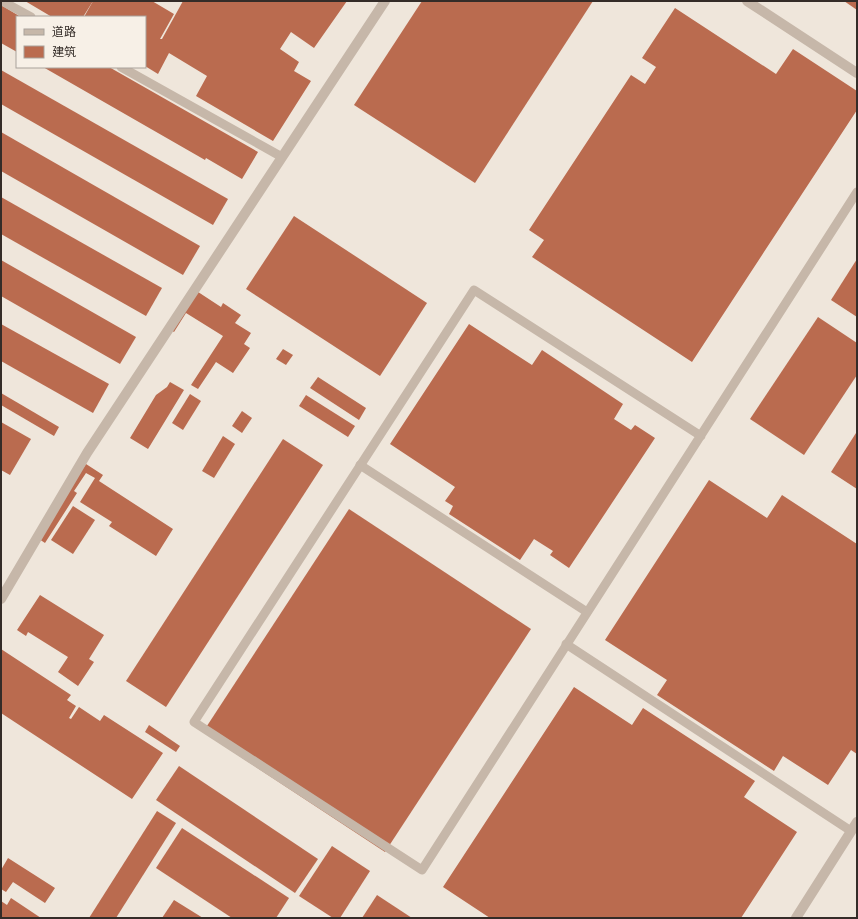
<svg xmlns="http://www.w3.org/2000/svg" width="858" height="919" viewBox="0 0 858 919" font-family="Signika,'Noto Sans SC',sans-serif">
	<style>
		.building { fill: #ba6b4f }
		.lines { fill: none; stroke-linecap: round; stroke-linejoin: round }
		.lane { stroke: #c6b7a9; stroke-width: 9 }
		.street { stroke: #c6b7a9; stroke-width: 10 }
	</style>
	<rect width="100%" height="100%" fill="#efe6db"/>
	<!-- building -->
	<g class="building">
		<path d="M 25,1 L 93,1 L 83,17 L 52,17 Z"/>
		<path d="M 93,1 L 152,1 L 174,14 L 160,39 L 162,39 L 183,1 L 347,1 L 314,48 L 291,32 L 280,49 L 299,62 L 294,71 L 311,81 L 273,141 L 196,96 L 207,76 L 169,53 L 158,74 L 145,66 L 145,17 L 84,17 Z"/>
		<path d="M 422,1 L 593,1 L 475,183 L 354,105 Z"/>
		<path d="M 844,1 L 857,1 L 857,10 Z"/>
		<path d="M 1,5 L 21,17 L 17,17 L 17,52 L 1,43 Z"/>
		<path d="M 675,8 L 776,74 L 793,49 L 857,91 L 857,110 L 692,362 L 532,257 L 544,240 L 529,230 L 631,75 L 645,84 L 656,67 L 642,58 Z"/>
		<path d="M 43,67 L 109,67 L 258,152 L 242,179 L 206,158 L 205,160 Z"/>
		<path d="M 1,70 L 228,199 L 213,225 L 1,104 Z"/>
		<path d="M 1,132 L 200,246 L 183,275 L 1,171 Z"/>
		<path d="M 1,197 L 162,288 L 146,316 L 1,234 Z"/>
		<path d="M 294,216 L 427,303 L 380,376 L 246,289 Z"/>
		<path d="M 857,259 L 857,317 L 831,300 Z"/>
		<path d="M 1,260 L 136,337 L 120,364 L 1,296 Z"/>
		<path d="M 192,288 L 221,307 L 223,303 L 241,315 L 235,323 L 251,333 L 244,344 L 250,348 L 233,373 L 216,362 L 198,389 L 191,385 L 223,336 L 186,313 L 174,332 L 167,327 Z"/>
		<path d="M 818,317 L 857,343 L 857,375 L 804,455 L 750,419 Z"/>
		<path d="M 1,324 L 109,384 L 93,413 L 1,361 Z"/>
		<path d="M 469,324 L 532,365 L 542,350 L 623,404 L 614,419 L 631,430 L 635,425 L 655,438 L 569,568 L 550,555 L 553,551 L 534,539 L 520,560 L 449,514 L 453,506 L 445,501 L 455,487 L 390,444 Z"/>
		<path d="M 283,349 L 293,355 L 286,365 L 276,359 Z"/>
		<path d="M 318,377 L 366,408 L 359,420 L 310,388 Z"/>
		<path d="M 170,382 L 184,390 L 148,449 L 130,438 L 156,395 L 167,387 Z"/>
		<path d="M 1,393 L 59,427 L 54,436 L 1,405 Z"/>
		<path d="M 190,394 L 201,401 L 183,430 L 172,423 Z"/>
		<path d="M 306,395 L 355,426 L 348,437 L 299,406 Z"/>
		<path d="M 242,411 L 252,418 L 242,433 L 232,426 Z"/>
		<path d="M 1,422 L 31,439 L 10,475 L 1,470 Z"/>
		<path d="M 856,433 L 857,433 L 857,489 L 831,472 Z"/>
		<path d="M 223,436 L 235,444 L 214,478 L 202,471 Z"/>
		<path d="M 283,439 L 323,465 L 166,707 L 126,681 Z"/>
		<path d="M 86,464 L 103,475 L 99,481 L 173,529 L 156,556 L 109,526 L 112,522 L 80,502 L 95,478 L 86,473 L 74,491 L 77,493 L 45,543 L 36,537 Z"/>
		<path d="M 709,480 L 767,518 L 782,495 L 857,544 L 857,754 L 851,750 L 828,785 L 783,756 L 774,771 L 657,695 L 667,680 L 605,640 Z"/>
		<path d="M 73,506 L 95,520 L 73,554 L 51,540 Z"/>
		<path d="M 349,509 L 531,629 L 385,852 L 203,732 Z"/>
		<path d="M 40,595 L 104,635 L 89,659 L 94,662 L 78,686 L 58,672 L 68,657 L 28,632 L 26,636 L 17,630 Z"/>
		<path d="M 1,649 L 71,695 L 67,700 L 76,706 L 69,718 L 71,719 L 79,707 L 100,721 L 104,715 L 163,753 L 132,799 L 1,713 Z"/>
		<path d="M 574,687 L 632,725 L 643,708 L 755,781 L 744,797 L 797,832 L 741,918 L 490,918 L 443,887 Z"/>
		<path d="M 149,725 L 180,746 L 176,752 L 145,732 Z"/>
		<path d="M 179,766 L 318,859 L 295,893 L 156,800 Z"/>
		<path d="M 157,811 L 176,823 L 116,918 L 89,918 Z"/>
		<path d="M 182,828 L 289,898 L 276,918 L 232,918 L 156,868 Z"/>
		<path d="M 332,846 L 370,871 L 340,918 L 333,918 L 299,896 Z"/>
		<path d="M 8,858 L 55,888 L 45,903 L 13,882 L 6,892 L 1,889 L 1,870 Z"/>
		<path d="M 377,895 L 412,918 L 362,918 Z"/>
		<path d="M 11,898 L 41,918 L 1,918 L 1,901 L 7,905 Z"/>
		<path d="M 174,900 L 203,918 L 162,918 Z"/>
	</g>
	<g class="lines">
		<!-- lane -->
		<g class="lane">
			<path d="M 2,1 L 31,17"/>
			<path d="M 121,67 L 282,157"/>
			<path d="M 701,436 L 474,290 L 194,722 L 422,870 L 857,192"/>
			<path d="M 360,465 L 587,612"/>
			<path d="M 566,644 L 851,831"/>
		</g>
		<!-- street -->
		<g class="street">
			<path d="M 747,1 L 857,73"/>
			<path d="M 1,599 L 87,453 L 385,1"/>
			<path d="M 796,918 L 857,822"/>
		</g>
	</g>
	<!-- border -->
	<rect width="858" height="919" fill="none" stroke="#342c28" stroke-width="4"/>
	<!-- legend -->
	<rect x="16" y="16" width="130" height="52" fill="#f7f0e7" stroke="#a9a29b"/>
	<rect x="24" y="29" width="20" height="6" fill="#c6b7a9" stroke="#a9a29b"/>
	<text x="52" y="36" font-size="12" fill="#342c28">道路</text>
	<rect x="24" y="46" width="20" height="12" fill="#ba6b4f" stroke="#a9a29b"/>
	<text x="52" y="56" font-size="12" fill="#342c28">建筑</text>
</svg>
